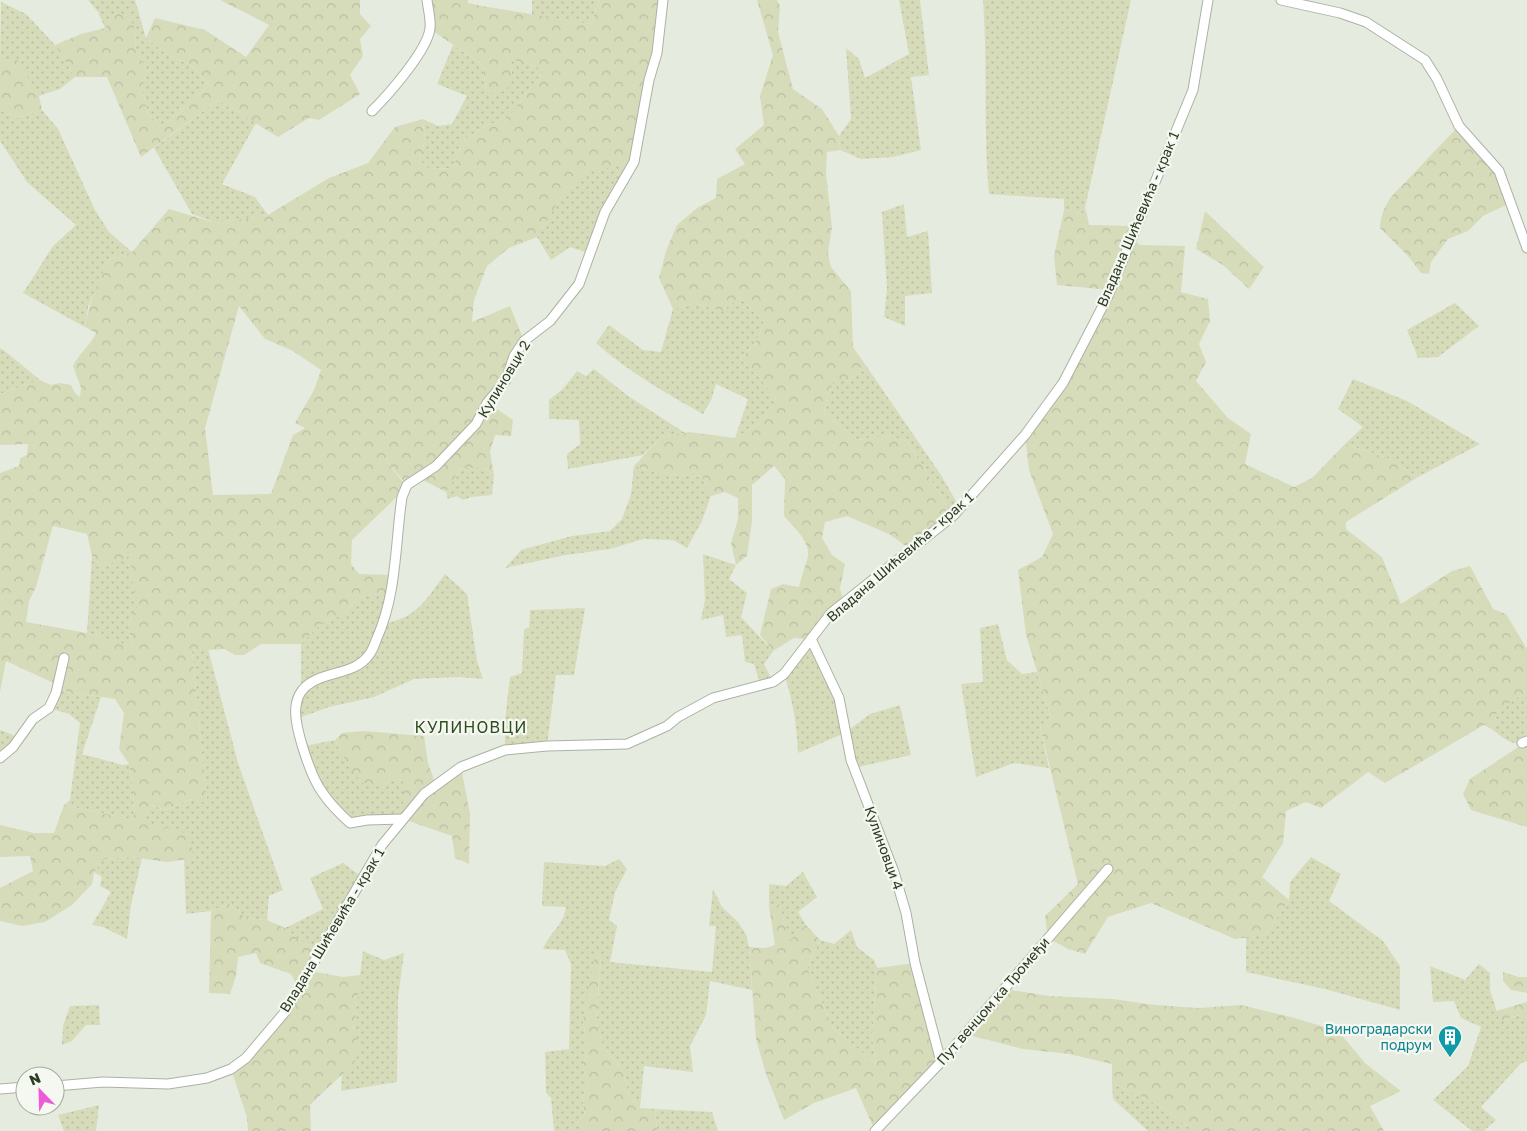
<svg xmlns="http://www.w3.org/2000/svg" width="1527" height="1131" viewBox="0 0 1527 1131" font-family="'Golos Text',sans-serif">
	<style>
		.grass { fill: url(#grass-dots) }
		.forest { fill: url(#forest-crowns); fill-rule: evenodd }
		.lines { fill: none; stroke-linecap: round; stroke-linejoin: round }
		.minor-casing { stroke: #aab3a3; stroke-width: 11 }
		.minor { stroke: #fff; stroke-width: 9 }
		.labels { text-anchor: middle; stroke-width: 4.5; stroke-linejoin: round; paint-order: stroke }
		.street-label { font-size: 14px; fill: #2b3b21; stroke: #f5f8f1 }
		.culture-label { font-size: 14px; fill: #0d838f; stroke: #f5f8f1; text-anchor: end }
		.quarter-label { font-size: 16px; letter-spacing: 1px; fill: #2e4c1e; stroke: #f5f8f1 }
	</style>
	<defs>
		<pattern id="grass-dots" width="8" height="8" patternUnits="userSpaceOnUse" patternTransform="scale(1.25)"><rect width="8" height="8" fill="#d6dcba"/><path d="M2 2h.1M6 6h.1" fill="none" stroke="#b8bea0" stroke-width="1.8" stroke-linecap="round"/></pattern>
		<pattern id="forest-crowns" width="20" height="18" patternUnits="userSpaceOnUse" patternTransform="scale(1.25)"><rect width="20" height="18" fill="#d6dcba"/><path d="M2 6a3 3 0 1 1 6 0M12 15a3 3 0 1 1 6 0" fill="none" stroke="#b8bea0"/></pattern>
	</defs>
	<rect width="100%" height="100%" fill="#e6ebe0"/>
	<!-- grass -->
	<g class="grass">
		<path d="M 88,0 L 135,0 L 146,38 L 170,56 L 191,65 L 209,85 L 172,119 L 159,126 L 148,114 L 141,85 L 148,73 L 136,50 L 135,32 L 117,12 L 105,28 L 98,12 Z"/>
		<path d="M 532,0 L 599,0 L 591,24 L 532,16 Z"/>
		<path d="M 899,0 L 920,0 L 929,75 L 911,77 L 921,150 L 893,157 L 861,159 L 840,150 L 839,136 L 851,119 L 846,48 L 859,59 L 865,78 L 909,54 Z"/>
		<path d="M 983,0 L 1131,0 L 1085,208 L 1087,214 L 1064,210 L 1064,199 L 989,194 C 983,130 988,65 983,0 Z"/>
		<path d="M 1,2 L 26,14 L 55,45 L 75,77 L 60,89 L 39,96 L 16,59 L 0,62 Z"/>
		<path d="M 453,45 L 483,65 L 486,91 L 512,73 L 510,61 L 525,62 L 544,70 C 532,88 518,102 507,121 L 490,124 L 462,141 L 453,168 L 429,169 L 419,160 L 425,141 L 423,119 L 438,126 L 452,124 L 467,96 L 437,84 Z"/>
		<path d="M 218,100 L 256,123 L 222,184 L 255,197 L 268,215 L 216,223 L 192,214 L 154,148 Z"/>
		<path d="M 42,110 L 58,129 L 95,210 L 109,232 L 132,252 L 110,259 L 88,307 L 85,327 L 23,293 L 53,246 L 76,225 L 27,182 L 0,141 L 0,111 L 8,111 L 17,118 Z"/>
		<path d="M 634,162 L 591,254 L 570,247 L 551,260 L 537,237 C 547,221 566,184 582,174 C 592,168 621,165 634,162 Z"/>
		<path d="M 904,204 L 907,237 L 928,231 L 932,293 L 905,296 L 905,326 L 884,317 L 887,289 L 882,212 Z"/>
		<path d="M 740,297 L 764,322 L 755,344 L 740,359 L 760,378 L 776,399 L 764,421 L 735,438 L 748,399 L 716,384 L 711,400 L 703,414 C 670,396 623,368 596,343 L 609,325 L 643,350 L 661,352 L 673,309 L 695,303 L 722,311 Z"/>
		<path d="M 1455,303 L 1479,326 L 1438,357 L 1418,358 L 1407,330 Z"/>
		<path d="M 0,348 L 6,352 L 40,380 L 0,394 Z"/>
		<path d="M 867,367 L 941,475 L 960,508 L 953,516 L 907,441 L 888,436 L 857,440 L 824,413 L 834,377 L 847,382 Z"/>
		<path d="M 594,369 L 628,396 L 685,433 L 661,437 L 643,455 L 568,469 L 567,454 L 580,444 L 579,420 L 549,419 L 549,400 L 563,389 L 577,371 L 586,376 Z"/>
		<path d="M 1353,379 L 1407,401 L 1480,444 L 1418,477 L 1387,458 L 1345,444 L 1363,427 L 1338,409 Z"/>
		<path d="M 634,466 L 658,473 L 702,477 L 711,496 L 702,521 L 687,548 L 673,540 L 643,539 L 610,549 L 566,555 L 505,568 L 521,550 L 572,536 L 610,531 L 622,519 L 631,494 Z"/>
		<path d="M 461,468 L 485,468 L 494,475 L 492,495 L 471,497 L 463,500 L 457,496 L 448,499 L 446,492 Z"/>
		<path d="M 703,554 L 736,565 L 729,579 L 747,593 L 741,617 L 773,651 L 764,664 L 773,682 L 761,687 L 754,664 L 745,662 L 742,635 L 726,637 L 723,615 L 701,620 L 705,600 Z"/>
		<path d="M 129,555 C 131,565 131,575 133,584 C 138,604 143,603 128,622 L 132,647 L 87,633 L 92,556 L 100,566 Z"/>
		<path d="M 445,574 L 467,594 L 477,661 L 483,679 L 459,677 L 414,679 L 374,697 L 329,707 L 296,719 L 301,691 L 301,644 L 324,621 L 342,615 L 359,597 L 391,592 L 383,624 C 418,617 425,601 445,574 Z"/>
		<path d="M 585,608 L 574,675 L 556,675 L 547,746 L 505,750 L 505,721 L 510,677 L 522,673 L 524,629 L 529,628 L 530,610 Z"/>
		<path d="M 998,624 L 1007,660 L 1022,674 L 1037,672 L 1051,718 L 1040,726 L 1049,768 L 1014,763 L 976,777 L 961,684 L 983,682 L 980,628 Z"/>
		<path d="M 811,639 L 839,698 L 846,732 L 870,714 L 900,705 L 911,755 L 854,768 L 845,733 L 798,753 C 797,725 793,701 784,674 Z"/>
		<path d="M 208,649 L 238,763 L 283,890 L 269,896 L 267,920 L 246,918 L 229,904 L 211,911 L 186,914 L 184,859 L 193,858 L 143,822 L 150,805 L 166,810 L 192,799 L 207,803 L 192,651 Z"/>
		<path d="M 58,685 L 68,692 L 101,697 L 82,754 L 123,765 L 129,764 L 133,785 L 134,820 L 64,805 L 70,800 L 80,723 L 69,714 L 49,708 Z"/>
		<path d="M 1527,691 L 1527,741 C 1514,748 1503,738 1493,730 L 1497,712 Z"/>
		<path d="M 0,730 L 11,734 L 19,740 L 0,758 Z"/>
		<path d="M 335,740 L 349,767 L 383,784 L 393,779 L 403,780 L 403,819 L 350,823 L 321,790 L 304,746 Z"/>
		<path d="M 131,857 L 142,858 L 131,905 L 127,939 L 103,927 L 92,925 L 111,892 L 100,886 L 102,877 L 94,872 L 104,859 Z"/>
		<path d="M 1311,857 L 1341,874 L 1329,901 L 1383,941 L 1400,966 L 1400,1010 L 1325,989 L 1246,972 L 1246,937 L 1265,935 L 1289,900 L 1290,882 Z"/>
		<path d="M 619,859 L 627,869 L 615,892 L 609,920 L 617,926 L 610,962 L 712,972 L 716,926 L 709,926 L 713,889 L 722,907 L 738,922 L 746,934 L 749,947 L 752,990 L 710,981 L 706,1015 L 690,1046 L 693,1072 L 644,1066 L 640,1108 L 629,1095 L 623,1071 L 602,1043 L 596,1022 L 601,957 L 583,1020 L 587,1048 L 583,1068 L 588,1083 L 582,1098 L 585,1115 L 576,1123 L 587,1131 L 554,1131 L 551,1098 L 546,1093 L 545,1052 L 569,1049 L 571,964 L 565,950 L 543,949 C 551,930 563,927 566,907 L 542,906 L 544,862 L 605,866 Z"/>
		<path d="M 343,863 L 362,877 L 322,950 L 300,941 L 285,928 L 323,909 L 310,878 Z"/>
		<path d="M 803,872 L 817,897 L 798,912 L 806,925 L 790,941 L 779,904 L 769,906 L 769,884 L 786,886 Z"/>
		<path d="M 851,930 L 857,947 L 874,960 L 877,968 L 872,1037 L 876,1064 L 833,1028 L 807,968 L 820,940 L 834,944 Z"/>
		<path d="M 363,951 L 384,960 L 404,953 L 398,998 L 397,1082 L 341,1091 L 342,1074 L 355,1062 L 353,1032 Z"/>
		<path d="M 1479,964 L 1490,973 L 1490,990 L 1500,1021 L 1520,1015 L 1527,1019 L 1527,1061 L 1521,1063 L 1481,1107 L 1496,1120 L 1484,1131 L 1472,1131 L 1433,1100 L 1468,1066 L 1481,1027 L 1461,1018 L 1454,1001 L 1433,1002 L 1430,966 L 1465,980 Z"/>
		<path d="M 99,1005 L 100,1025 L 86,1025 L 72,1041 L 62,1045 L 63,1026 L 70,1006 Z"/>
		<path d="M 1112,1083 L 1160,1106 L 1194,1131 L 1148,1131 L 1113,1099 Z"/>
		<path d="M 99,1105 L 96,1131 L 64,1131 L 58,1115 Z"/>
		<path d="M 655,1109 L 712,1112 L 718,1131 L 657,1131 Z"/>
	</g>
	<!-- forest -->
	<g class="forest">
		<path d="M 220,0 L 360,0 L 360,14 L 371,26 L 360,39 L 363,56 L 350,75 L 360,94 L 319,120 L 309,118 L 278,137 L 218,100 L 141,157 L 107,77 L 75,77 L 55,45 L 81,34 L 105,28 L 117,12 L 131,18 L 135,32 L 136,50 L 148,73 L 141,85 L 148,114 L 159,126 L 172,119 L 209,85 L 191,65 L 170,56 L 146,38 L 155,18 L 205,30 L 246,57 L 269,25 Z"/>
		<path d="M 427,0 L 468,0 L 468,3 L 482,6 L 591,24 L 599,0 L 658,0 L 661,23 L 634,162 L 582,174 L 557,204 L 537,237 L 509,248 L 487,266 L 474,300 L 472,322 L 510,306 L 524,341 L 506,380 L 488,403 L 513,420 L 511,436 L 495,435 L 490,452 L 494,475 L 485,468 L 461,468 L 446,492 L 419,478 L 407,485 L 384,458 L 407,487 L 352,540 L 351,564 L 359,574 L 394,575 L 391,592 L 359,597 L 342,615 L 324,621 L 301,644 L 261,644 L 244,655 L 235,655 L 224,649 L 192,651 L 207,803 L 192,799 L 166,810 L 151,805 L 143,822 L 181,831 L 190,838 L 194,858 L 167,862 L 131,857 L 104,859 L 94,872 L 92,884 L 72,905 L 45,922 L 22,926 L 0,921 L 0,888 L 33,871 L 30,856 L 0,857 L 0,825 L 34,833 L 54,833 L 64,805 L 134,820 L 133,785 L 129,764 L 119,749 L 124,713 L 115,699 L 68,692 L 58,685 L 6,661 L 0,692 L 0,473 L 19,466 L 20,458 L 27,455 L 28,444 L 0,445 L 0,394 L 40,380 L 51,385 L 60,383 L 71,385 L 75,393 L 80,397 L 81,388 L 73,366 C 79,353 90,346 96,333 L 85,327 C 89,303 98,280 110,259 L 132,252 L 169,209 L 216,223 L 268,215 L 329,178 L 368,163 L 395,127 L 423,119 L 425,141 L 419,160 L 429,169 L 453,168 L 462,141 L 490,124 L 507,121 C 518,102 532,88 544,70 L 525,62 L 510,61 L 512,73 L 511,85 L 498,95 L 486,91 L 483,65 L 430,29 ZM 239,306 L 265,339 L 293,351 L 321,370 L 314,390 L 295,423 L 305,428 L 293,435 L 271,494 L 213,495 L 205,428 ZM 53,526 L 87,534 L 92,556 L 100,566 L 122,561 L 129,556 C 131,565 131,575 133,585 C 138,604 142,604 128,622 L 132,646 L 87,633 L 26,622 L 29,601 L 36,587 Z"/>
		<path d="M 757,0 L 777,0 L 780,6 L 778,32 L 793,89 L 822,109 L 839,136 L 840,150 L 827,152 L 826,174 L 832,227 L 828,253 L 831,267 L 851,291 L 853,347 L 867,367 L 847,382 L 834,378 L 824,413 L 857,440 L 888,436 L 907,441 L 953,516 L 910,549 L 889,534 L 847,516 L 825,522 L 822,538 L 832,555 L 845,564 L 840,589 L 844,602 L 811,639 L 794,638 L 773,651 L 760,635 L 771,589 L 783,584 L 799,587 C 801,578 804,570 807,560 C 813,543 794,528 784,516 L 785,479 L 774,466 L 752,485 L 752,521 L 747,556 L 736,565 L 731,543 L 738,519 L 738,498 L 725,492 L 711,496 L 702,477 L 658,473 L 634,466 L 661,437 L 689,432 L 735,438 L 764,421 L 776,399 L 760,378 L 740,359 L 755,344 L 764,322 L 740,297 L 722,311 L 695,303 L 673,309 L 659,278 L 666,251 L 677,225 L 697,208 L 716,198 L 717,179 L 745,164 L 735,149 L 764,125 L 760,96 L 773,55 Z"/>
		<path d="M 16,58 L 39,96 L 42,110 L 17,118 L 8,112 L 0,111 L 0,62 Z"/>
		<path d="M 1459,126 L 1499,171 L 1510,203 L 1483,216 L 1468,231 L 1448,239 L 1431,262 L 1429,274 L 1421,273 L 1409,257 L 1380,228 C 1382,199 1398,191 1416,171 C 1430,156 1444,141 1459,126 Z"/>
		<path d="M 1064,210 L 1087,214 L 1089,225 L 1136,226 L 1132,238 L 1140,245 L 1185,246 L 1181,292 L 1208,299 L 1210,321 L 1199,344 L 1206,362 L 1196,381 L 1228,418 L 1251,434 L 1245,464 L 1294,487 L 1312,478 L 1345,444 L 1387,458 L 1418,477 L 1346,522 L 1346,529 L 1382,557 L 1401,604 L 1452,571 L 1470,566 L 1493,609 L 1506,614 L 1527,649 L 1527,691 L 1497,712 L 1493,730 L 1484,725 L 1385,783 L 1368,772 L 1321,808 L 1306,802 L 1286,811 L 1283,843 L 1262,877 L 1289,900 L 1265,935 L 1235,939 L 1151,903 L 1108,917 L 1085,954 L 1068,949 L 1048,938 L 1045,916 L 1078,884 L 1040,726 L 1051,718 L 1026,635 L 1018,570 L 1042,557 L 1053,534 L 1029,470 L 1025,435 L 1063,383 L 1110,290 L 1057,285 L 1054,256 Z"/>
		<path d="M 1205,211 L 1264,267 L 1249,289 L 1223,265 L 1196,249 Z"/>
		<path d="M 364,731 L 424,736 L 428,763 L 436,785 L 461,767 L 470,814 L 469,864 L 455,858 L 452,836 L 403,819 L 403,780 L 393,779 L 383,784 L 362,783 L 349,767 L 335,740 L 342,733 Z"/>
		<path d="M 1527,741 L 1527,827 L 1471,810 L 1463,794 L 1470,779 Z"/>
		<path d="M 229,904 L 246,918 L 267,920 L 285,928 L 300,941 L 322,950 L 311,971 L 343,977 L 361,975 L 353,1031 L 360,1047 L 355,1062 L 310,1105 L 311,1131 L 248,1131 L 247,1117 L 231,1069 L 246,1058 L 299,990 L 291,974 L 260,963 L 256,953 L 238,957 L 236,976 L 230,994 L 209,993 L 211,911 Z"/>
		<path d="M 779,904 L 790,940 L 806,925 L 820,940 L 807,968 L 833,1028 L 876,1064 L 872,1037 L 877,968 L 915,963 L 941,1062 L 875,1131 L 856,1088 L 814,1103 L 784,1120 L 766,1074 L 756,1039 L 749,947 L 765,948 L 775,945 L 769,906 Z"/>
		<path d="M 595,955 L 601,957 L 596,1022 L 602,1043 L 623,1071 L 629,1095 L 640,1108 L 655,1109 L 657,1131 L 587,1131 L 576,1123 L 585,1115 L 582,1098 L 588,1083 L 583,1068 L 587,1048 L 583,1020 Z"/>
		<path d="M 1503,972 L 1519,977 L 1527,977 L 1527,993 L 1511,990 L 1503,981 Z"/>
		<path d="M 1004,989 L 1049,996 L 1113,999 L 1155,1005 L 1198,1008 L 1241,1005 L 1291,1017 L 1338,1031 L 1366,1064 L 1401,1091 L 1370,1106 L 1384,1131 L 1194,1131 L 1160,1106 L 1112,1083 L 1112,1064 L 1069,1054 L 1023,1049 L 965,1034 Z"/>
		<path d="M 1527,1002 L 1527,1019 L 1519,1015 L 1500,1021 L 1496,1011 Z"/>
	</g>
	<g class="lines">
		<!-- minor casing -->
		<g class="minor-casing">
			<g id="minor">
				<path d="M 1281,0 L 1340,13 L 1366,22 L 1425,60 L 1437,79 L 1459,126 L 1499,171 L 1527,248"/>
				<path d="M 372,111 C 388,95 428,50 430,28 C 431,19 428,9 427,0"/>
				<path d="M 811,639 L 839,698 L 851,760 L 894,872 L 906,913 L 915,963 L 941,1062"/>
				<path d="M 1522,743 L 1527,741"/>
				<path d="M 0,758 L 13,747 L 33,719 L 49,708 L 56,693 L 64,658"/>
				<path d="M 403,819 L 367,820 L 350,823 C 340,814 330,804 322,792 C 311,777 293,725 296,706 C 297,696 303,687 312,682 C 330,671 355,674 369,655 C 373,650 375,643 377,638 C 397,593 395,544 402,497 L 407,485 L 436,466 L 476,424 L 487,403 L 506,380 L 514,356 L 524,341 L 550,321 L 579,284 L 605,212 L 634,162 L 649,80 L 657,53 L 663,0"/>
				<path d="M 55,1086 L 103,1082 L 168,1084 L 207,1078 L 231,1069 L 246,1058 L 285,1012 L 382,845 L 424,794 L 461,767 L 505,750 L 547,746 L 627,744 L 667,726 L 678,717 L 713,698 L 773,682 L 784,674 L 831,613 L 953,516 L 1025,435 L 1063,383 L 1108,296 L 1193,90 L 1208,0"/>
				<path d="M 0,1089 L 25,1087"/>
				<path d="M 875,1131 L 941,1062 L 1108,869"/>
			</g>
		</g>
		<!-- minor -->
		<use href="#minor" class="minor"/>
	</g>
	<!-- icons -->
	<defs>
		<g id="building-pin" transform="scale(1.25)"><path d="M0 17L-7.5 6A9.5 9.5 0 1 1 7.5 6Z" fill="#0f9aa8" stroke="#f5f8f1"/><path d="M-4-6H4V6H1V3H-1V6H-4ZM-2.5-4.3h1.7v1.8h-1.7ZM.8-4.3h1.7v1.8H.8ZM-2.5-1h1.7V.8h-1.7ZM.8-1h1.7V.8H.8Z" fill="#fff"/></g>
	</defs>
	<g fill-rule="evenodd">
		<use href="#building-pin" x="1450" y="1037"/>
	</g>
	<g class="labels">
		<!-- street labels -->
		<g class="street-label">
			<text transform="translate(1138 219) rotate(-67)" y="5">Владана Шићевића - крак 1</text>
			<text transform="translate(504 379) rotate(-59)" y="5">Кулиновци 2</text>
			<text transform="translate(900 557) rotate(-41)" y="5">Владана Шићевића - крак 1</text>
			<text transform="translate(884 848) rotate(70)" y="5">Кулиновци 4</text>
			<text transform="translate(332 930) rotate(-59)" y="5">Владана Шићевића - крак 1</text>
			<text transform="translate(993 1001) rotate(-49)" y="5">Пут венцом ка Тромеђи</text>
		</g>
		<!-- culture labels -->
		<g class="culture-label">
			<text x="1432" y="1034">Виноградарски<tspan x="1432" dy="16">подрум</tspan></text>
		</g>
		<!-- quarter labels -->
		<g class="quarter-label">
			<text x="471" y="733">КУЛИНОВЦИ</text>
		</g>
	</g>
	<!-- north arrow -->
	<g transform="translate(40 1091) rotate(337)"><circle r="24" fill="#f5f8f1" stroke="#a4ac9e"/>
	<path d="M0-4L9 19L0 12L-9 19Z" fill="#ee5bd9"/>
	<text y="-8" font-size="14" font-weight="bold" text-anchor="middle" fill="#2b3b21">N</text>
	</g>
</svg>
